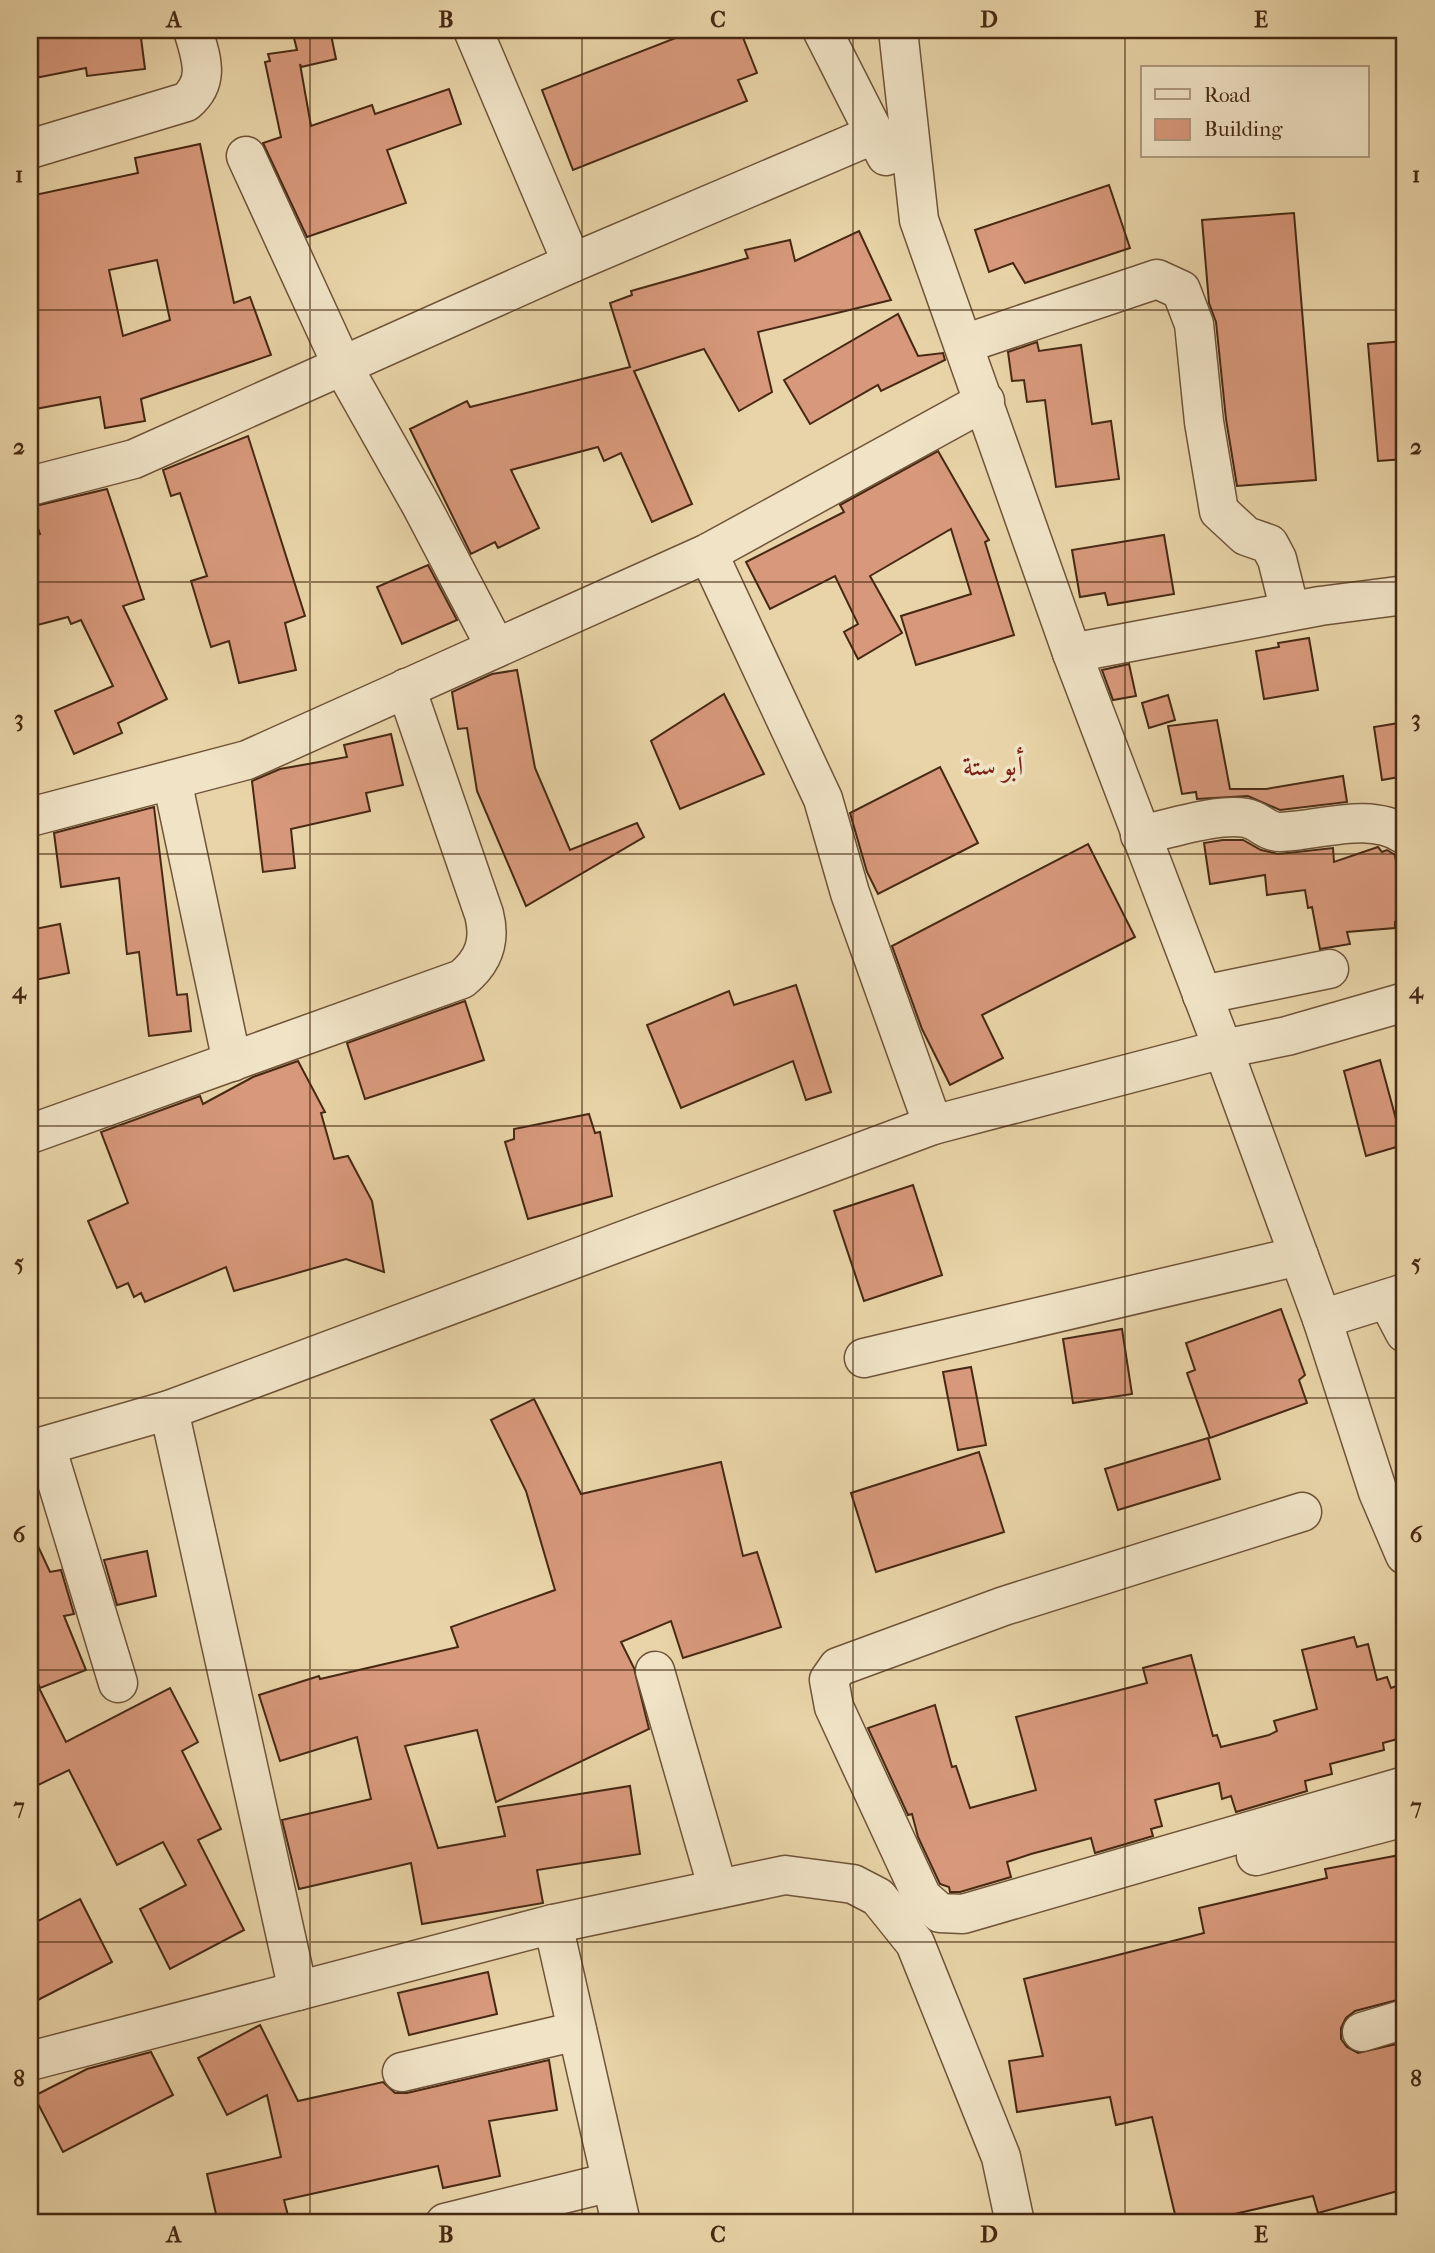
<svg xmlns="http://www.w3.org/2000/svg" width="1435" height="2253" viewBox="0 0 1435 2253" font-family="'IM FELL French Canon',Amiri,serif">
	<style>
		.building { fill: #d7987b; stroke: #472913; stroke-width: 2; fill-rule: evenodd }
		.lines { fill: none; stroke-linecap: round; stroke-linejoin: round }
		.minor-casing { stroke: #6f5438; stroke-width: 41 }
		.minor { stroke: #f0e3c6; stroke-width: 38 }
		.grid { fill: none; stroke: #472913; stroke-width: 2; stroke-opacity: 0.55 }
		.labels { text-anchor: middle; stroke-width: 7; stroke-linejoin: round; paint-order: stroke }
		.quarter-label { font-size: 28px; fill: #7a1f14; stroke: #f0e3c6 }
		.neatline { fill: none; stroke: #472913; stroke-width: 2.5 }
		.grid-label { font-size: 23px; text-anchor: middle; font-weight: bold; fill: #472913 }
	</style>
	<rect width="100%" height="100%" fill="#e8d4a8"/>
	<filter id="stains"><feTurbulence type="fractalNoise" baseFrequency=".00286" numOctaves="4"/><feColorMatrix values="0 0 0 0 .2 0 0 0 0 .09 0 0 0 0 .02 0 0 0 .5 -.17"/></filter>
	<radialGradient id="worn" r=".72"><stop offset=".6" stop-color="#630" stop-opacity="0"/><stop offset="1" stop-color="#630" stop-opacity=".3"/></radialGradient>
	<!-- building -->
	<g class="building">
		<path d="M 30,30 L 140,30 L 145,69 L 87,76 L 86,68 L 30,79 Z"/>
		<path d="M 292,30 L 330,30 L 336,59 L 301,67 L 300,64 L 311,126 L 372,105 L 375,114 L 449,89 L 461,124 L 387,150 L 406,203 L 307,237 L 263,143 L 281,137 L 265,62 L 270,61 L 268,54 L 297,50 Z"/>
		<path d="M 696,30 L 740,30 L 757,73 L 738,80 L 747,101 L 573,170 L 542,90 Z"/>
		<path d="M 200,144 L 234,303 L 250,297 L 271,355 L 141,399 L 145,421 L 105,428 L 100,397 L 30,410 L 30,356 L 35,355 L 30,330 L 30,196 L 138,173 L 135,158 ZM 157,260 L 170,320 L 123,336 L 109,270 Z"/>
		<path d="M 1109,185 L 1130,248 L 1025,283 L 1013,263 L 989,272 L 975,230 Z"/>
		<path d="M 1294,213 L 1316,480 L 1237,486 L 1226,419 L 1216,322 L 1209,303 L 1202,220 Z"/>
		<path d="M 859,231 L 891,300 L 758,332 L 772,392 L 739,411 L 704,349 L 634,371 L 692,504 L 652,522 L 621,453 L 604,461 L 598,447 L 511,470 L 539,528 L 498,548 L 495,542 L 471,554 L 410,429 L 467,401 L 470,407 L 630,367 L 610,303 L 632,295 L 631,291 L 748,258 L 745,250 L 790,240 L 795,261 Z"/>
		<path d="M 898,314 L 918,356 L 943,353 L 945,360 L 881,391 L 878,385 L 810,424 L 784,380 Z"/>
		<path d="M 1405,341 L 1405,459 L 1378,461 L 1368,344 Z"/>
		<path d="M 1037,342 L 1039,351 L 1081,345 L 1092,424 L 1111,421 L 1119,479 L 1056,487 L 1045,400 L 1027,402 L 1024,380 L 1012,381 L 1008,352 Z"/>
		<path d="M 248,436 L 305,616 L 285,623 L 296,670 L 239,683 L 229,641 L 211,647 L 191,581 L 207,576 L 180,493 L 171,496 L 163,470 Z"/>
		<path d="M 938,451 L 989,540 L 985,542 L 1014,635 L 916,665 L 901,616 L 971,594 L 951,529 L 870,576 L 902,633 L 858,659 L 844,632 L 858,624 L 835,576 L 770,609 L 746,562 L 844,512 L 840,505 Z"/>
		<path d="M 107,489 L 144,599 L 123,606 L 167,699 L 118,723 L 122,733 L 74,754 L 55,711 L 113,686 L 81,620 L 71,624 L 68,617 L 30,627 L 30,537 L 40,534 L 31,507 Z"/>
		<path d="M 1164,535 L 1174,594 L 1108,605 L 1105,593 L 1080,597 L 1072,550 Z"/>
		<path d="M 428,565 L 457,620 L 402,644 L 377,587 Z"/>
		<path d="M 1309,638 L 1318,690 L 1264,699 L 1256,651 L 1279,647 L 1278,643 Z"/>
		<path d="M 1129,664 L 1136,696 L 1113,700 L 1102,670 Z"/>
		<path d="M 517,670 L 535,768 L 570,850 L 637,823 L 644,837 L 526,906 L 477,791 L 467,728 L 458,729 L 452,692 L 492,674 Z"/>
		<path d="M 724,694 L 764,774 L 680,809 L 651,741 Z"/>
		<path d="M 1168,695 L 1175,720 L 1149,728 L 1142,703 Z"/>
		<path d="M 1217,720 L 1230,789 L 1266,789 L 1343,776 L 1347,802 L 1280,810 L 1248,796 L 1197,799 L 1196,792 L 1182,794 L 1168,726 Z"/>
		<path d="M 1405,722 L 1405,776 L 1382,780 L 1374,727 Z"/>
		<path d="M 391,734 L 403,785 L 366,793 L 370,811 L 291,829 L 295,868 L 263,872 L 252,781 L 280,769 L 347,757 L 344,745 Z"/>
		<path d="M 940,767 L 978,843 L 878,894 L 867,872 L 850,813 Z"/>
		<path d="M 154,807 L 177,995 L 187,994 L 191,1031 L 149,1036 L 139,952 L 127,954 L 119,878 L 61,887 L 54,833 Z"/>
		<path d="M 1223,840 L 1243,840 L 1261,850 L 1278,854 L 1333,848 L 1334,862 L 1378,847 L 1382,852 L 1387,850 L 1395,855 L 1405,921 L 1395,922 L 1395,928 L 1347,932 L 1350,944 L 1320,949 L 1312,907 L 1308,908 L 1305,890 L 1267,895 L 1265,875 L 1210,884 L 1204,843 Z"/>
		<path d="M 1088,844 L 1135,937 L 982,1015 L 1003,1058 L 950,1085 L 922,1029 L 892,946 Z"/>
		<path d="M 60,924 L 69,973 L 30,981 L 30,930 Z"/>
		<path d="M 796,985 L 831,1092 L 806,1100 L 793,1061 L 681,1108 L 647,1025 L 729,991 L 734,1005 Z"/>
		<path d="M 465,1001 L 484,1060 L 365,1099 L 347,1043 Z"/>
		<path d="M 1380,1060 L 1403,1145 L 1366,1156 L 1344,1071 Z"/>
		<path d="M 298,1061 L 325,1112 L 321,1113 L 334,1159 L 348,1156 L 372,1201 L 384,1272 L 346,1259 L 234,1291 L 226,1267 L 145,1302 L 141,1293 L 134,1297 L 128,1283 L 117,1288 L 88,1221 L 128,1203 L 101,1132 L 200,1096 L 203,1104 L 253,1077 Z"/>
		<path d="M 589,1114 L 595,1133 L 600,1132 L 612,1196 L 528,1219 L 505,1142 L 514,1139 L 514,1129 Z"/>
		<path d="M 913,1185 L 942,1275 L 864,1301 L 834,1211 Z"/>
		<path d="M 1281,1309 L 1305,1375 L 1299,1380 L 1307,1403 L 1210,1438 L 1187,1373 L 1195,1370 L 1186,1343 Z"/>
		<path d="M 1122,1329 L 1132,1394 L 1073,1403 L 1063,1339 Z"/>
		<path d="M 971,1367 L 986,1445 L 958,1450 L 943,1372 Z"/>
		<path d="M 534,1399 L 581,1494 L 721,1462 L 743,1556 L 757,1552 L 781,1627 L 683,1658 L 671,1621 L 621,1642 L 634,1668 L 649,1729 L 496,1802 L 477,1730 L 405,1746 L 438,1848 L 505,1836 L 498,1807 L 630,1786 L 640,1854 L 537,1870 L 543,1903 L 422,1924 L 411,1863 L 299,1889 L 282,1820 L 371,1799 L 357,1737 L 280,1761 L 259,1695 L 319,1676 L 320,1679 L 458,1647 L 451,1627 L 555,1590 L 526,1491 L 491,1420 Z"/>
		<path d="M 1208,1438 L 1220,1479 L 1118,1510 L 1105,1469 Z"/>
		<path d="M 979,1452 L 1004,1532 L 876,1572 L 851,1493 Z"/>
		<path d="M 30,1529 L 50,1572 L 61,1570 L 74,1614 L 64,1616 L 86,1670 L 40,1688 L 30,1663 Z"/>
		<path d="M 147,1551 L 156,1596 L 117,1605 L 104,1560 Z"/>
		<path d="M 1354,1637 L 1357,1647 L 1368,1644 L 1377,1680 L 1387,1677 L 1391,1688 L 1399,1685 L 1405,1709 L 1405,1727 L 1399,1728 L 1401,1738 L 1383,1743 L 1384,1750 L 1330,1764 L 1332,1774 L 1305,1781 L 1307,1791 L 1236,1812 L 1231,1796 L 1222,1799 L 1219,1783 L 1155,1800 L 1162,1826 L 1151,1829 L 1153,1836 L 1095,1853 L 1091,1838 L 1031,1854 L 1007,1862 L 1011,1877 L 960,1892 L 950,1892 L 949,1887 L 940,1884 L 918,1837 L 912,1814 L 908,1815 L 868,1728 L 935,1705 L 952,1767 L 956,1766 L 970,1808 L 1036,1790 L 1016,1717 L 1147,1683 L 1143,1668 L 1191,1655 L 1213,1736 L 1217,1735 L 1221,1747 L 1269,1735 L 1277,1731 L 1274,1721 L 1317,1709 L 1302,1650 Z"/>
		<path d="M 30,1670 L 66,1742 L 170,1688 L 198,1742 L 182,1751 L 221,1829 L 198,1840 L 244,1930 L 170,1969 L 140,1909 L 186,1885 L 163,1842 L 117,1865 L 69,1770 L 30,1789 Z"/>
		<path d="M 1405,1854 L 1405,1998 L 1355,2011 L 1346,2018 L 1341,2028 L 1341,2039 L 1347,2047 L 1358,2053 L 1405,2042 L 1405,2189 L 1318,2213 L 1313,2196 L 1217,2218 L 1218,2223 L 1177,2223 L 1152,2117 L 1116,2125 L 1110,2097 L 1017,2112 L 1009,2061 L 1043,2056 L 1024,1979 L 1204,1933 L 1199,1908 L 1327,1878 L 1325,1869 Z"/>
		<path d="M 80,1899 L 112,1962 L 30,2004 L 30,1925 Z"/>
		<path d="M 488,1972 L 497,2014 L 409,2035 L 398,1993 Z"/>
		<path d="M 260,2025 L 298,2101 L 383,2082 L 395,2093 L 407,2093 L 549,2060 L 557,2110 L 489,2121 L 500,2176 L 443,2188 L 438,2166 L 284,2200 L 290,2223 L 218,2223 L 207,2174 L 281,2157 L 267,2095 L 227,2115 L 198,2058 Z"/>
		<path d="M 151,2052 L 173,2095 L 63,2152 L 34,2096 L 87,2069 Z"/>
	</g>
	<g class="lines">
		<!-- minor casing -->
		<g class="minor-casing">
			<g id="minor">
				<path d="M 473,30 L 572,263"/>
				<path d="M 822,30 L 886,156"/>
				<path d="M 898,30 L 919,220 L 1072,653 L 1223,1049 L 1322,1319 L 1378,1492 L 1405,1555"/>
				<path d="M 30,149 L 186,102 C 211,81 201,58 193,30"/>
				<path d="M 246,156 L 342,365 L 421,505 L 496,648"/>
				<path d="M 964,344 L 1157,279 L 1181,290 L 1194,324 L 1204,422 L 1219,511 L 1246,536 L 1269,544 L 1277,559 L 1290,611"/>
				<path d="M 30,486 L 134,459 L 572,263 L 875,134"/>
				<path d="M 708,553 L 823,799 L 850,893 L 933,1125"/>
				<path d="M 1072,653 L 1320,606 L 1405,595"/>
				<path d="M 172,780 L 232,1062"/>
				<path d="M 30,817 L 247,760 L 708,553 L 985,401"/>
				<path d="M 1140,835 C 1170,829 1217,813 1246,818 C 1259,820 1266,832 1280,832 C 1319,831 1370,811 1405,835"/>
				<path d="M 1202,995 L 1329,969"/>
				<path d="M 30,1134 L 462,979 C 484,961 491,941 484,914 L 406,688"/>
				<path d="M 1387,1299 L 1405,1333"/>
				<path d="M 1322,1319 L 1405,1293"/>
				<path d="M 864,1358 L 1299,1256"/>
				<path d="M 169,1410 L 298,1991"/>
				<path d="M 46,1446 L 118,1683"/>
				<path d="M 30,1450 L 169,1410 L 933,1125 L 1223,1049 L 1287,1036 L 1405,1002"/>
				<path d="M 1302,1512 L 1004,1606 L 838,1667 L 829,1680 L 834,1707 L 922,1897 L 940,1913 L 963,1914 L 1405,1786"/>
				<path d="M 655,1671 L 718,1889"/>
				<path d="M 1256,1856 L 1405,1817"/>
				<path d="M 553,1924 L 621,2223"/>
				<path d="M 1362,2032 L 1405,2019"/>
				<path d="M 30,2061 L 553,1924 L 785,1875 L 853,1884 L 878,1897 L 915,1943 L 1001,2157 L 1015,2223"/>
				<path d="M 402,2072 L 577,2031"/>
				<path d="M 445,2223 L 611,2182"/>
			</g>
		</g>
		<!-- minor -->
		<use href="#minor" class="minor"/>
	</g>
	<!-- grid -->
	<path class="grid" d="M 310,30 L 310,2223M 582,30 L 582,2223M 853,30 L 853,2223M 1125,30 L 1125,2223M 30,310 L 1405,310M 30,582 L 1405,582M 30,854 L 1405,854M 30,1126 L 1405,1126M 30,1398 L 1405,1398M 30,1670 L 1405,1670M 30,1942 L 1405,1942"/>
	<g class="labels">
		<!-- quarter labels -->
		<g class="quarter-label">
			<text x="993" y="775">أبو ستة</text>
		</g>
	</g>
	<!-- margin -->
	<rect width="1435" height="2253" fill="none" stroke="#e8d4a8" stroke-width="77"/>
	<!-- legend -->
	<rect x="1141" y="66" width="228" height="91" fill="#f0e3c6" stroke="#ac997e" stroke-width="2"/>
	<rect x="1155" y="89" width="35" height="10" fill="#f0e3c6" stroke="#ac997e" stroke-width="2"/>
	<text x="1204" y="102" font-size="21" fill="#472913">Road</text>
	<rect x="1155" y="119" width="35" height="21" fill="#d7987b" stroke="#ac997e" stroke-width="2"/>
	<text x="1204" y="136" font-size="21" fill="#472913">Building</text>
	<rect x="38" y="38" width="1358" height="2176" class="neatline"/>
	<g class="grid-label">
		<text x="174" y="27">A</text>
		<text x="446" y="27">B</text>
		<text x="718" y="27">C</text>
		<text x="989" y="27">D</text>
		<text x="1261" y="27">E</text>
		<text x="19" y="182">1</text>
		<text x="1416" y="182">1</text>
		<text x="19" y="454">2</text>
		<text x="1416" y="454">2</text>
		<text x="19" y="726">3</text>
		<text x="1416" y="726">3</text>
		<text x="19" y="998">4</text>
		<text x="1416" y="998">4</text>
		<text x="19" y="1270">5</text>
		<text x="1416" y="1270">5</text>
		<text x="19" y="1542">6</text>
		<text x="1416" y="1542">6</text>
		<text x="19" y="1814">7</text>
		<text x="1416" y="1814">7</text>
		<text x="19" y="2086">8</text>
		<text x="1416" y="2086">8</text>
		<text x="174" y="2242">A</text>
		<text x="446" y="2242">B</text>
		<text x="718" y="2242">C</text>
		<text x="989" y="2242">D</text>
		<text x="1261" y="2242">E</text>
	</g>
	<rect width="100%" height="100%" filter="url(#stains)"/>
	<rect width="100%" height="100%" fill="url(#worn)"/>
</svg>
